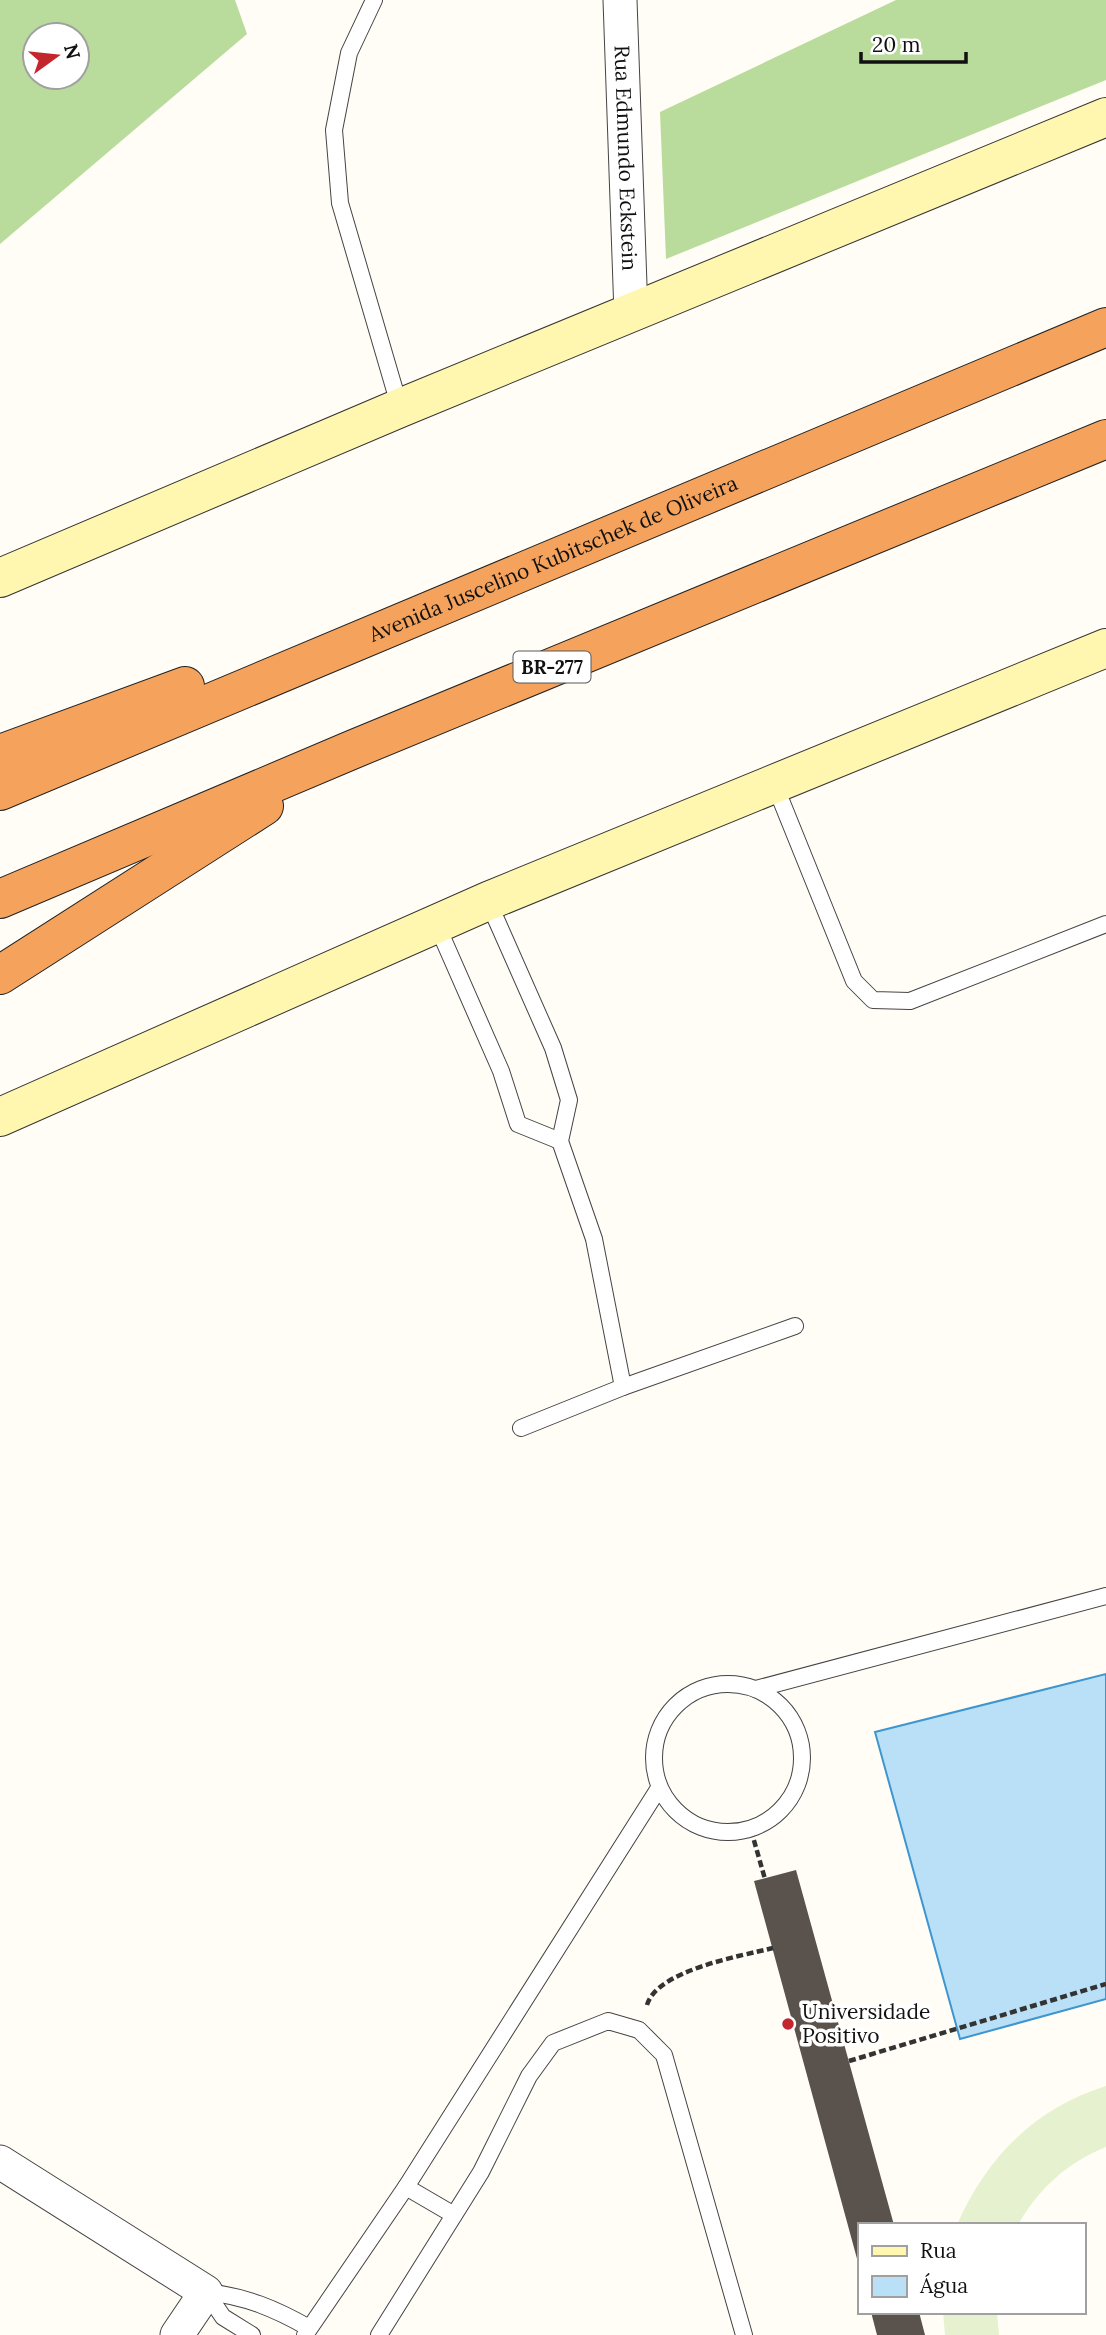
<svg xmlns="http://www.w3.org/2000/svg" width="1106" height="2335" viewBox="0 0 1106 2335" font-family="Lora,serif">
	<style>
		.forest { fill: #b9dc9c; fill-rule: evenodd }
		.pitch { fill: #e6f2cf }
		.water { fill: #b9e0f7; stroke: #3f96cf; stroke-width: 2 }
		.building { fill: #5a524d }
		.lines { fill: none; stroke-linecap: round; stroke-linejoin: round }
		.lane-casing { stroke: #444; stroke-width: 18 }
		.street-casing { stroke: #444; stroke-width: 35 }
		.secondary-casing { stroke: #333; stroke-width: 40 }
		.highway-casing { stroke: #222; stroke-width: 40 }
		.path { stroke: #333; stroke-width: 4.5; stroke-dasharray: 7 3.5; stroke-linecap: butt }
		.lane { stroke: #fff; stroke-width: 16 }
		.street { stroke: #fff; stroke-width: 33 }
		.secondary { stroke: #fff6b0; stroke-width: 38 }
		.highway { stroke: #f5a25d; stroke-width: 38 }
		.poi-dot { fill: #c4262e; stroke: #fff; stroke-width: 2.5 }
		.labels { text-anchor: middle; stroke-width: 7; stroke-linejoin: round; paint-order: stroke }
		.shield { fill: #fff; stroke: #585858; stroke-width: 2 }
		.shield-label { font-size: 19px; font-weight: bold; fill: #111 }
		.street-label { font-size: 21px; fill: #111; stroke: #fff }
		.poi-label { font-size: 21px; fill: #111; stroke: #fff; text-anchor: start }
	</style>
	<rect width="100%" height="100%" fill="#fffdf5"/>
	<!-- forest -->
	<g class="forest">
		<path d="M 0,0 L 235,0 L 247,34 L 0,244 ZM 35,35 L 77,35 L 77,77 L 35,77 Z"/>
		<path d="M 896,0 L 1106,0 L 1106,80 L 666,259 L 660,112 Z"/>
	</g>
	<!-- pitch -->
	<g class="pitch">
		<path d="M 1106,2086 L 1106,2147 C 1068,2162 1038,2189 1018,2225 L 957,2225 C 986,2158 1035,2108 1106,2086 Z"/>
		<path d="M 943,2312 L 997,2312 L 999,2335 L 945,2335 Z"/>
	</g>
	<!-- water -->
	<path class="water" d="M 1106,1674 L 1106,1999 L 960,2039 L 875,1732 Z"/>
	<!-- building -->
	<g class="building">
		<path d="M 796,1870 L 894,2225 L 859,2225 L 859,2266 L 754,1881 Z"/>
		<path d="M 871,2312 L 919,2312 L 925,2335 L 877,2335 Z"/>
	</g>
	<g class="lines">
		<!-- lane casing -->
		<g class="lane-casing">
			<g id="lane">
				<path d="M 374,0 L 349,53 L 334,130 L 340,203 L 400,408"/>
				<path d="M 774,783 L 854,981 L 873,1000 L 910,1001 L 1106,924"/>
				<path d="M 488,901 L 553,1048 L 569,1100 L 560,1141 L 594,1239 L 623,1387"/>
				<path d="M 436,923 L 501,1071 L 518,1124 L 560,1141"/>
				<path d="M 521,1428 L 623,1387 L 795,1326"/>
				<circle cx="728" cy="1758" r="74"/>
				<path d="M 756,1689 L 1106,1596"/>
				<path d="M 406,2187 L 454,2215"/>
				<path d="M 206,2292 C 245,2296 276,2309 309,2328"/>
				<path d="M 206,2292 L 223,2317 L 252,2335"/>
				<path d="M 305,2335 L 406,2187 L 659,1788"/>
				<path d="M 379,2335 L 481,2172 L 529,2076 L 553,2043 L 608,2021 L 639,2030 L 664,2055 L 744,2335"/>
			</g>
		</g>
		<!-- street casing -->
		<g class="street-casing">
			<g id="street">
				<path id="s1" d="M 620,0 L 631,314"/>
				<path d="M 0,2162 L 206,2292 L 177,2335"/>
			</g>
		</g>
		<!-- secondary casing -->
		<g class="secondary-casing">
			<g id="secondary">
				<path d="M 0,578 L 400,408 L 1106,117"/>
				<path d="M 0,1117 L 488,901 L 1106,648"/>
			</g>
		</g>
		<!-- highway casing -->
		<g class="highway-casing">
			<g id="highway">
				<path d="M 0,754 L 185,686"/>
				<path id="s2" d="M 0,791 L 1106,327"/>
				<path d="M 0,899 L 354,749 L 1106,439"/>
				<path d="M 0,975 L 264,806"/>
			</g>
		</g>
		<!-- path -->
		<g class="path">
			<path d="M 751,1830 L 765,1879"/>
			<path d="M 647,2005 C 657,1970 741,1956 773,1948"/>
			<path d="M 849,2061 L 1106,1984"/>
		</g>
		<!-- lane -->
		<use href="#lane" class="lane"/>
		<!-- street -->
		<use href="#street" class="street"/>
		<!-- secondary -->
		<use href="#secondary" class="secondary"/>
		<!-- highway -->
		<use href="#highway" class="highway"/>
	</g>
	<!-- markers -->
	<circle class="poi-dot" cx="788" cy="2024" r="7"/>
	<g class="labels">
		<!-- shield labels -->
		<rect class="shield" x="513.5" y="651.5" width="77" height="31" rx="5"/>
		<g class="shield-label">
			<text x="552" y="674">BR-277</text>
		</g>
		<!-- street labels -->
		<g class="street-label">
			<text dy="7" stroke="none"><textPath href="#s1" startOffset="158">Rua Edmundo Eckstein</textPath></text>
			<text dy="7" stroke="none"><textPath href="#s2" startOffset="600">Avenida Juscelino Kubitschek de Oliveira</textPath></text>
		</g>
		<!-- poi labels -->
		<g class="poi-label">
			<text x="802" y="2019">Universidade<tspan x="802" dy="24">Positivo</tspan></text>
		</g>
	</g>
	<!-- legend -->
	<rect x="858" y="2223" width="228" height="91" fill="#ffffff" stroke="#a0a0a0" stroke-width="2"/>
	<rect x="872" y="2246" width="35" height="10" fill="#fff6b0" stroke="#a0a0a0" stroke-width="2"/>
	<text x="920" y="2258" font-size="21" fill="#111111">Rua</text>
	<rect x="872" y="2276" width="35" height="21" fill="#b9e0f7" stroke="#a0a0a0" stroke-width="2"/>
	<text x="920" y="2293" font-size="21" fill="#111111">Água</text>
	<!-- north arrow -->
	<g transform="translate(56 56) rotate(75)"><circle r="33" fill="#ffffff" stroke="#a0a0a0" stroke-width="2"/>
	<path d="M0-5L12 26L0 18L-12 26Z" fill="#c4262e"/>
	<text y="-10" font-size="19" font-weight="bold" text-anchor="middle" fill="#111111">N</text>
	</g>
	<!-- scale -->
	<path d="M861 52v10h105v-10" fill="none" stroke="#111111" stroke-width="3.5"/>
	<text x="872" y="52" font-size="21" fill="#111111" stroke="#ffffff" stroke-width="5" paint-order="stroke">20 m</text>
</svg>
